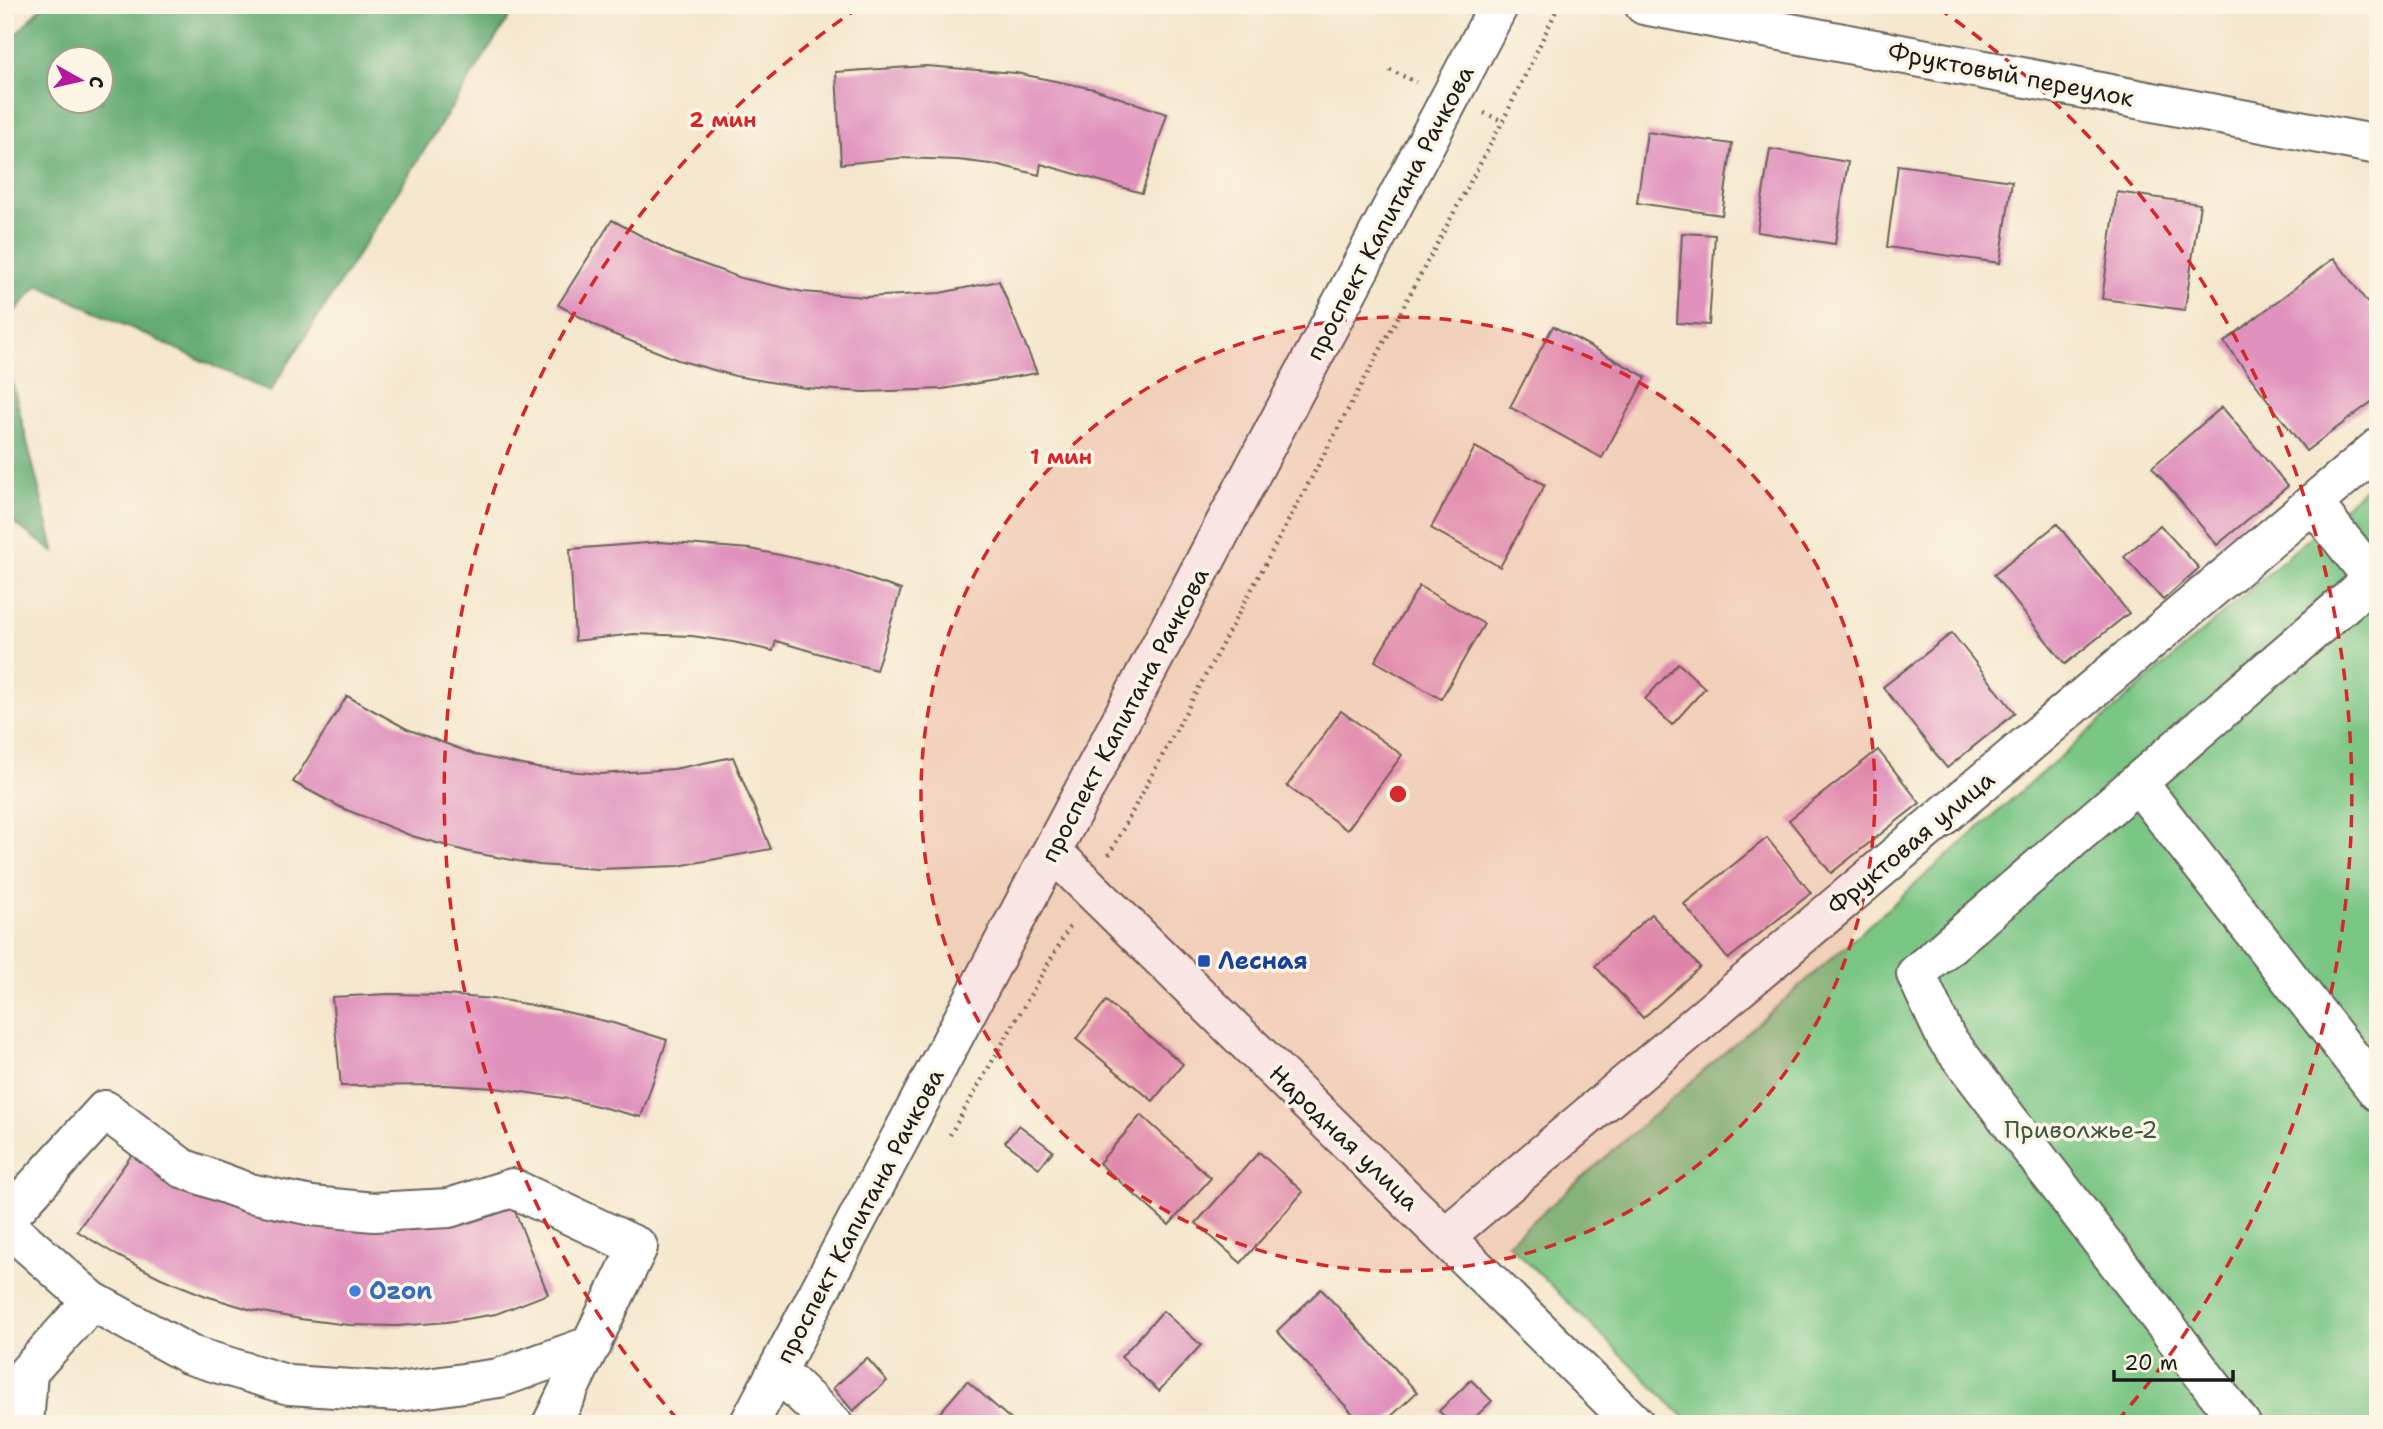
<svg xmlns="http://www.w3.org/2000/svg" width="2383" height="1429" viewBox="0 0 2383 1429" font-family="'Shantell Sans',sans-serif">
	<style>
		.green { fill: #7ac685; stroke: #4b7150; stroke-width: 2 }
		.forest { fill: #63ab72; stroke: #406447; stroke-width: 2; fill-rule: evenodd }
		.building { fill: #e091bd }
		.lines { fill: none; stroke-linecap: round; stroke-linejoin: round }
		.minor-casing { stroke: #68635a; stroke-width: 42 }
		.path { stroke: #68635a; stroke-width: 4.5; stroke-dasharray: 2 5; stroke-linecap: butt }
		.minor { stroke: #fff; stroke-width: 38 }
		.ring { fill: none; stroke: #d62828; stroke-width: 3.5; stroke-dasharray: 12 9 }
		.transit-dot { fill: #1a4fb4; stroke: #fcf5e5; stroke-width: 2.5 }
		.shop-dot { fill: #3f7fe0; stroke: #fcf5e5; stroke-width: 2.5 }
		.labels { text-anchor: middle; stroke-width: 7; stroke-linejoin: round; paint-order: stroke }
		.street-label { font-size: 24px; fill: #1c1c1c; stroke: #fcf5e5 }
		.transit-label { font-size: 24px; font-weight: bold; fill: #164399; stroke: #fcf5e5; text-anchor: start }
		.park-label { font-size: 24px; fill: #3d5841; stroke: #fcf5e5 }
		.shop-label { font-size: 24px; font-weight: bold; fill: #366cbe; stroke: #fcf5e5; text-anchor: start }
		.centre { fill: #d62828; stroke: #fcf5e5; stroke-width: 3.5 }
		.ring-label { font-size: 21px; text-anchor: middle; font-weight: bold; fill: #d62828; stroke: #fcf5e5; stroke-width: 7; stroke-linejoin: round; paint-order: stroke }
	</style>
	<rect width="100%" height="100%" fill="#fcf5e5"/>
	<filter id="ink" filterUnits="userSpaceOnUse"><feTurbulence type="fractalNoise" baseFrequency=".0143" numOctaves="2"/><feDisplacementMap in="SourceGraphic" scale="14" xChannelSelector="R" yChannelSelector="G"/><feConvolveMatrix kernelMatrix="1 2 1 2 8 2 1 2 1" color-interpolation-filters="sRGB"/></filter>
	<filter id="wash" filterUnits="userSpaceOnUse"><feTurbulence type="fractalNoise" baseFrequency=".00686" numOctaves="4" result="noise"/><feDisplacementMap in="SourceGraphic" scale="28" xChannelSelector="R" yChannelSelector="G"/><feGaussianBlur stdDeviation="1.57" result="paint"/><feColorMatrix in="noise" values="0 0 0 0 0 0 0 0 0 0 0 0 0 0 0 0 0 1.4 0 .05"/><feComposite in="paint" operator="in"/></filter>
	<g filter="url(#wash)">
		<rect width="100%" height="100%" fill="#f5e7cd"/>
		<!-- green -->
		<path class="green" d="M 2378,477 L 2378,1424 L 1691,1424 L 1508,1243 Z"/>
		<!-- forest -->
		<g class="forest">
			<path d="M 43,5 L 517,5 L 270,392 L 38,285 L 5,323 L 5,47 ZM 60,60 L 102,60 L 102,102 L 60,102 Z"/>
			<path d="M 5,354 L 55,553 L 5,516 Z"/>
		</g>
		<g id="blocks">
			<!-- building -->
			<g class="building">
				<path d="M 926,66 L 1016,73 L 1094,89 L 1167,114 L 1142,193 L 1041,164 L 1039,175 L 999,165 L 958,160 L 900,158 L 841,164 L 836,72 Z"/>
				<path d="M 1647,132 L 1732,144 L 1722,215 L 1637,203 Z"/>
				<path d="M 1770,149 L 1848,162 L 1835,244 L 1757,232 Z"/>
				<path d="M 1898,165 L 2012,181 L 2000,263 L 1887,247 Z"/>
				<path d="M 2117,192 L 2200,204 L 2185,310 L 2102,299 Z"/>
				<path d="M 612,220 L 673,253 L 741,278 L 803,292 L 865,297 L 940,293 L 999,281 L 1037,373 L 943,389 L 864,392 L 805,388 L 735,376 L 678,360 L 608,332 L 558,305 Z"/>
				<path d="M 1682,233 L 1715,235 L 1709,325 L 1677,323 Z"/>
				<path d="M 2334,258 L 2378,317 L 2378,397 L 2306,451 L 2224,342 Z"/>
				<path d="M 1553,326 L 1646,377 L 1602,458 L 1510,407 Z"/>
				<path d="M 2222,407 L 2288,486 L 2217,545 L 2152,467 Z"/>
				<path d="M 1475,447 L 1545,485 L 1500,567 L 1431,528 Z"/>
				<path d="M 2057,524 L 2129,613 L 2065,664 L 1994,575 Z"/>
				<path d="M 2160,525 L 2199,568 L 2163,600 L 2124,557 Z"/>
				<path d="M 660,542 L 750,549 L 828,565 L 901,590 L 876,670 L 776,641 L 773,651 L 733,642 L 692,636 L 634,634 L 575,641 L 570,549 Z"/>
				<path d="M 1419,586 L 1484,624 L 1441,699 L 1375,661 Z"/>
				<path d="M 1952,633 L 2015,713 L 1947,768 L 1883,687 Z"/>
				<path d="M 1678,663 L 1705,688 L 1672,725 L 1645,699 Z"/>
				<path d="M 347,696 L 407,729 L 476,755 L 537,768 L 600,774 L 674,769 L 733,757 L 771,849 L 678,866 L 598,869 L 539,865 L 469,852 L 412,836 L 342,808 L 293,782 Z"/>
				<path d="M 1341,711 L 1402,755 L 1347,830 L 1287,786 Z"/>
				<path d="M 1878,750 L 1920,803 L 1831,873 L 1789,820 Z"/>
				<path d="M 1767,838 L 1811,893 L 1728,959 L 1684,904 Z"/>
				<path d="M 1651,914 L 1700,967 L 1643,1018 L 1595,966 Z"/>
				<path d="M 389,994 L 446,995 L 503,1000 L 558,1010 L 613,1023 L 667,1040 L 641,1117 L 569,1099 L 496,1088 L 444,1085 L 341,1086 L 332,997 Z"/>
				<path d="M 1106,1001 L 1183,1064 L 1153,1101 L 1076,1039 Z"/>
				<path d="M 1141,1115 L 1211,1178 L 1169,1225 L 1099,1163 Z"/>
				<path d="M 1019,1125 L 1053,1151 L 1039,1168 L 1005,1142 Z"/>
				<path d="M 136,1149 L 203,1190 L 510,1199 L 548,1294 L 496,1314 L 447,1322 L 398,1326 L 349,1325 L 300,1319 L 252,1310 L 206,1296 L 161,1278 L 118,1256 L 77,1231 Z"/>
				<path d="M 1259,1152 L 1303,1192 L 1241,1263 L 1196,1223 Z"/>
				<path d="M 1321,1289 L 1417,1392 L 1383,1424 L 1362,1424 L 1277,1331 Z"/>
				<path d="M 1163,1311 L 1201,1345 L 1159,1391 L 1121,1357 Z"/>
				<path d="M 867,1358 L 887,1381 L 853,1411 L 833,1388 Z"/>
				<path d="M 1471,1380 L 1492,1401 L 1468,1424 L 1451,1424 L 1439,1411 Z"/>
				<path d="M 967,1381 L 1016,1424 L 930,1424 Z"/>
			</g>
		</g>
	</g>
	<g filter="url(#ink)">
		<use href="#blocks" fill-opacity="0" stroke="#68635a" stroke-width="2"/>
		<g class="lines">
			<!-- minor casing -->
			<g class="minor-casing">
				<g id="minor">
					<path d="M 1644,5 L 2378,145"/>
					<path d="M 2313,503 L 2378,585"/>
					<path d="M 2138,783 L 2378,1092"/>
					<path d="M 1053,852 L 1635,1424"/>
					<path d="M 5,1220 L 105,1110 L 182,1168 L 250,1193 L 312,1206 L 374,1212 L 449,1208 L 512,1188 L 638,1247 L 552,1424"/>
					<path d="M 5,1224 L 92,1301 L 190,1355 L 289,1385 L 399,1392 L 499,1378 L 592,1345"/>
					<path d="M 1445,1237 L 2378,448"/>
					<path d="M 778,1371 L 833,1424"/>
					<path d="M 24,1424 L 28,1372 L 92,1301"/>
					<path d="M 749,1424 L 1499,5"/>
					<path d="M 2241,1424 L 1946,1038 L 1916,974 L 2373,579"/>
				</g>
			</g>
			<!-- path -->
			<g class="path">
				<path d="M 1390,70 L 1416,82"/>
				<path d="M 1484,113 L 1503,121"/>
				<path d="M 1109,855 L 1503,121 L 1559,5"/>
				<path d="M 950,1135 L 1071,924"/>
			</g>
			<!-- minor -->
			<use href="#minor" class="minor"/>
		</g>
	</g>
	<!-- distance rings -->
	<circle cx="1398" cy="794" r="477" fill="#d62828" fill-opacity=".12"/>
	<g class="ring">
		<circle cx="1398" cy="794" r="477"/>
		<path d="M678 1420A954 954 0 0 1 858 8M1938 8A954 954 0 0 1 2118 1420"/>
	</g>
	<!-- markers -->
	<rect class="transit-dot" x="1197" y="954" width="14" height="14" rx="3.5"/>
	<circle class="shop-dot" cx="355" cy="1291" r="7"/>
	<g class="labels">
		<!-- street labels -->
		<g class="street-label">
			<text transform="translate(2011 75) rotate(11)" y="8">Фруктовый переулок</text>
			<text transform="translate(1390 213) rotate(-62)" y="8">проспект Капитана Рачкова</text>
			<text transform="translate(1125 715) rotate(-62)" y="8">проспект Капитана Рачкова</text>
			<text transform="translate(1911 843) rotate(-40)" y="8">Фруктовая улица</text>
			<text transform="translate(1344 1138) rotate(44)" y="8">Народная улица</text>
			<text transform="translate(860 1216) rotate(-62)" y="8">проспект Капитана Рачкова</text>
		</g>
		<!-- transit labels -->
		<g class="transit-label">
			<text x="1218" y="969">Лесная</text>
		</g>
		<!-- park labels -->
		<g class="park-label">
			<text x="2081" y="1138">Приволжье-2</text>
		</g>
		<!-- shop labels -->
		<g class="shop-label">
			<text x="369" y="1299">Ozon</text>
		</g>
	</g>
	<circle cx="1398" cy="794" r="10" class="centre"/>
	<g class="ring-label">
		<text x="723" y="127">2 мин</text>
		<text x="1061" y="464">1 мин</text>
	</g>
	<!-- margin -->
	<rect width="2383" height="1429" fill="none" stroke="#fcf5e5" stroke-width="28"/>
	<!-- north arrow -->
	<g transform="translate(80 80) rotate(98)"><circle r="33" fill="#fcf5e5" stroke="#a29e95" stroke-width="2"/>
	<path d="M0-5L12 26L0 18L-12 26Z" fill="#b5179e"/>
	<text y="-10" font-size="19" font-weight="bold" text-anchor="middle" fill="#1c1c1c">С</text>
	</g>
	<!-- scale -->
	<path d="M2114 1370v10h119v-10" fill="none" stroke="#1c1c1c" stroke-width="3.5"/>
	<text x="2124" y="1370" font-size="21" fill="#1c1c1c" stroke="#fcf5e5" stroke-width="5" paint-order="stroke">20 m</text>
</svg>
